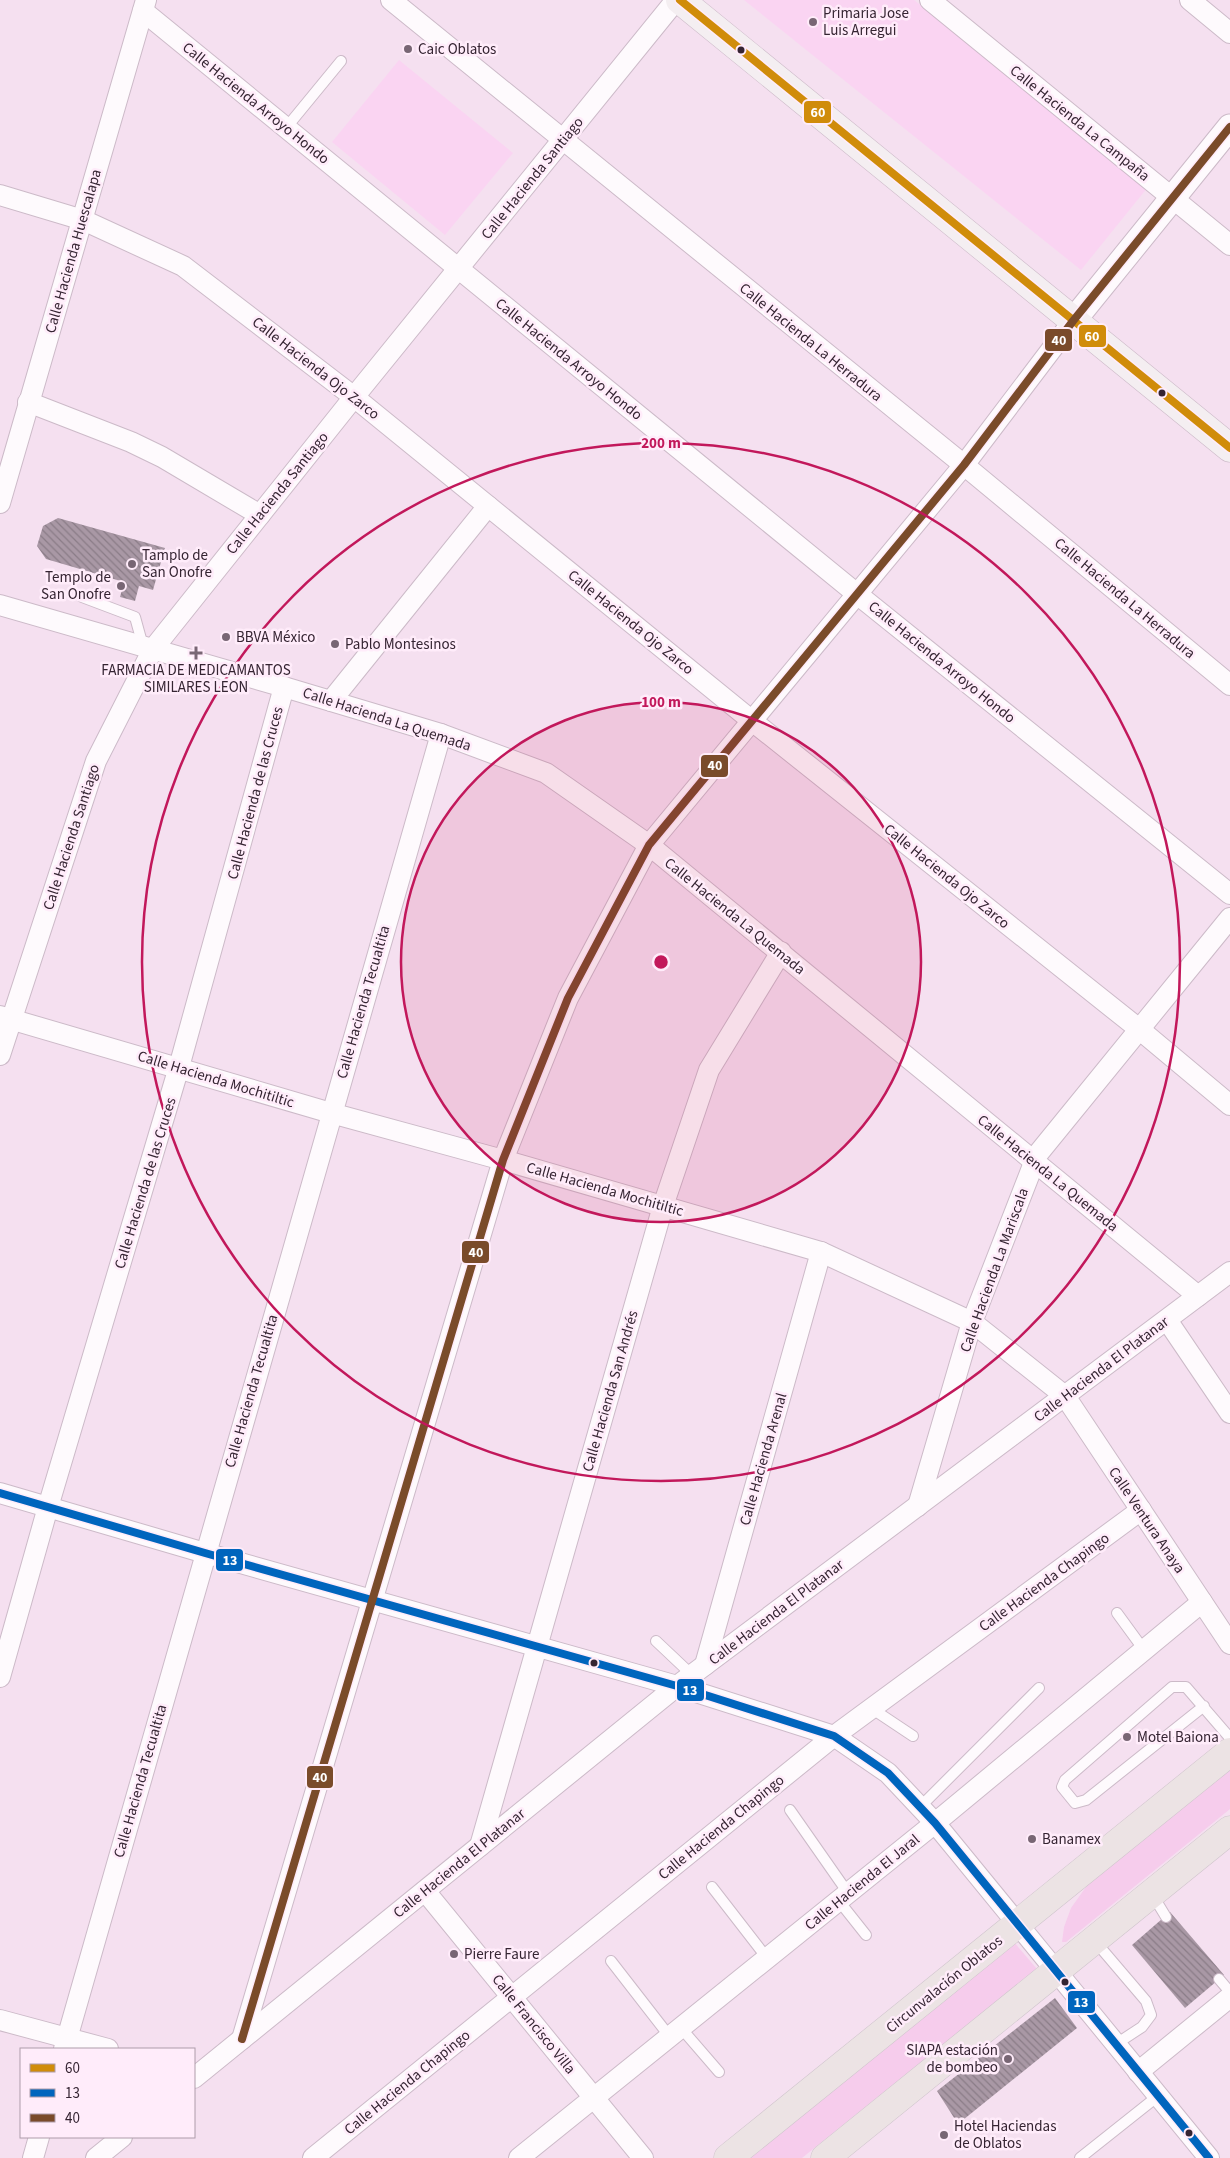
<svg xmlns="http://www.w3.org/2000/svg" width="1230" height="2158" viewBox="0 0 1230 2158" font-family="'Source Sans 3',sans-serif">
	<style>
		.built { fill: #fad4f2 }
		.park { fill: #f6ccec }
		.building { fill: url(#building-back-hatch) }
		.lines { fill: none; stroke-linecap: round; stroke-linejoin: round }
		.service-casing { stroke: #ccbac8; stroke-width: 12 }
		.minor-casing { stroke: #ccbac8; stroke-width: 22 }
		.tertiary-casing { stroke: #ccbac8; stroke-width: 27 }
		.secondary-casing { stroke: #ccbac8; stroke-width: 29 }
		.primary-casing { stroke: #cfc4cc; stroke-width: 29 }
		.service { stroke: #fefafd; stroke-width: 10 }
		.minor { stroke: #fefafd; stroke-width: 20 }
		.tertiary { stroke: #fefafd; stroke-width: 25 }
		.secondary { stroke: #f4eef1; stroke-width: 28 }
		.primary { stroke: #ece3e4; stroke-width: 28 }
		.bus-1-casing { stroke: #ffecfa; stroke-width: 11 }
		.bus-2-casing { stroke: #ffecfa; stroke-width: 11 }
		.bus-3-casing { stroke: #ffecfa; stroke-width: 11 }
		.bus-1 { stroke: #d08c0a; stroke-width: 8 }
		.bus-2 { stroke: #0065bd; stroke-width: 8 }
		.bus-3 { stroke: #7a4b2a; stroke-width: 8 }
		.ring { fill: none; stroke: #c2185b; stroke-width: 2.5 }
		.poi-dot { fill: #786674; stroke: #ffecfa; stroke-width: 2 }
		.bus-dot { fill: #352432; stroke: #ffecfa; stroke-width: 2 }
		.labels { text-anchor: middle; stroke-width: 5; stroke-linejoin: round; paint-order: stroke }
		.poi-label { font-size: 15px; fill: #352432; stroke: #ffecfa; text-anchor: start }
		.street-label { font-size: 15px; fill: #352432; stroke: #ffecfa }
		.centre { fill: #c2185b; stroke: #ffecfa; stroke-width: 2.5 }
		.ring-label { font-size: 15px; text-anchor: middle; font-weight: bold; fill: #c2185b; stroke: #ffecfa; stroke-width: 5; stroke-linejoin: round; paint-order: stroke }
		.line-badge { stroke: #ffecfa; stroke-width: 2 }
		.badge-label { font-size: 14px; text-anchor: middle; font-weight: bold; fill: #fff }
	</style>
	<defs>
		<pattern id="building-back-hatch" width="6" height="6" patternUnits="userSpaceOnUse" patternTransform="scale(1.25)"><rect width="6" height="6" fill="#a998a5"/><path d="M-1 5l2 2M0 0l6 6M5-1l2 2" fill="none" stroke="#8a7c87"/></pattern>
	</defs>
	<rect width="100%" height="100%" fill="#f5e0f0"/>
	<!-- built -->
	<g class="built">
		<path d="M 744,0 L 914,0 L 1148,187 L 1081,270 Z"/>
		<path d="M 399,60 L 513,153 L 445,235 L 332,142 Z"/>
	</g>
	<!-- park -->
	<g class="park">
		<path d="M 1230,1768 L 1230,1809 L 1066,1942 L 1062,1942 L 1064,1927 L 1071,1908 L 1101,1866 Z"/>
		<path d="M 1013,1941 L 1037,1969 L 802,2158 L 741,2158 Z"/>
	</g>
	<!-- building -->
	<g class="building">
		<path d="M 58,518 L 165,548 L 153,590 L 139,586 L 135,601 L 120,597 L 124,582 L 46,559 L 37,546 L 43,526 Z"/>
		<path d="M 1170,1912 L 1224,1975 L 1185,2008 L 1132,1945 Z"/>
		<path d="M 1055,1998 L 1077,2028 L 958,2124 L 937,2091 Z"/>
	</g>
	<g class="lines">
		<!-- service casing -->
		<g class="service-casing">
			<g id="service">
				<path d="M 286,128 L 341,61"/>
				<path d="M 82,597 L 135,617 L 143,646"/>
				<path d="M 1117,1613 L 1144,1650"/>
				<path d="M 656,1641 L 692,1675"/>
				<path d="M 1204,1706 L 1086,1800 L 1075,1803 L 1062,1787 L 1065,1780 L 1172,1687 L 1186,1687 L 1230,1738"/>
				<path d="M 871,1708 L 913,1736"/>
				<path d="M 920,1807 L 1039,1688"/>
				<path d="M 790,1810 L 848,1893"/>
				<path d="M 712,1887 L 767,1958"/>
				<path d="M 1152,1894 L 1166,1917"/>
				<path d="M 839,1901 L 866,1935"/>
				<path d="M 1094,1940 L 1146,2001 L 1151,2015 L 1142,2027 L 1116,2044"/>
				<path d="M 611,1961 L 670,2037"/>
				<path d="M 1219,1979 L 1230,1992"/>
				<path d="M 681,2028 L 719,2072"/>
				<path d="M 1080,2158 L 1158,2096"/>
			</g>
		</g>
		<!-- minor casing -->
		<g class="minor-casing">
			<g id="minor">
				<path d="M 391,0 L 964,465 L 1230,685"/>
				<path d="M 930,0 L 1230,245"/>
				<path d="M 1190,0 L 1230,33"/>
				<path d="M 143,11 L 857,594 L 1230,894"/>
				<path d="M 0,195 L 83,220 L 183,266 L 354,397 L 751,720 L 1139,1029 L 1230,1105"/>
				<path d="M 28,402 L 131,442 L 162,457 L 260,515"/>
				<path d="M 0,503 L 146,0"/>
				<path d="M 0,605 L 284,687 L 441,734 L 546,773 L 649,845 L 1198,1296"/>
				<path d="M 331,701 L 488,506"/>
				<path d="M 0,1016 L 331,1113 L 503,1160 L 821,1252 L 972,1322 L 1065,1396 L 1230,1644"/>
				<path d="M 0,1055 L 96,761 L 153,649 L 354,397 L 676,0"/>
				<path d="M 1167,1320 L 1230,1413"/>
				<path d="M 0,1493 L 205,1553 L 677,1686 L 834,1736 L 888,1773 L 935,1823 L 1209,2158"/>
				<path d="M 918,1506 L 972,1322 L 1037,1155 L 1230,918"/>
				<path d="M 705,1665 L 821,1252"/>
				<path d="M 0,1677 L 48,1507 L 179,1067 L 284,687"/>
				<path d="M 480,1846 L 663,1206 L 709,1070 L 781,952"/>
				<path d="M 425,1891 L 643,2158"/>
				<path d="M 0,2020 L 108,2049"/>
				<path d="M 242,2039 L 503,1160 L 568,998 L 649,845 L 964,465 L 1073,321"/>
				<path d="M 64,2049 L 441,734"/>
				<path d="M 1138,2072 L 1230,1997"/>
				<path d="M 194,2078 L 677,1686 L 1230,1272"/>
				<path d="M 33,2158 L 39,2137"/>
				<path d="M 96,2158 L 122,2137"/>
				<path d="M 313,2158 L 834,1736 L 1141,1510"/>
				<path d="M 519,2158 L 935,1823 L 1202,1602"/>
			</g>
		</g>
		<!-- tertiary casing -->
		<g class="tertiary-casing">
			<path id="tertiary" d="M 1073,321 L 1230,127"/>
		</g>
		<!-- secondary casing -->
		<g class="secondary-casing">
			<path id="secondary" d="M 680,0 L 1230,448"/>
		</g>
		<!-- primary casing -->
		<g class="primary-casing">
			<g id="primary">
				<path d="M 728,2158 L 1230,1752"/>
				<path d="M 825,2158 L 1230,1830"/>
			</g>
		</g>
		<!-- service -->
		<use href="#service" class="service"/>
		<!-- minor -->
		<use href="#minor" class="minor"/>
		<!-- tertiary -->
		<use href="#tertiary" class="tertiary"/>
		<!-- secondary -->
		<use href="#secondary" class="secondary"/>
		<!-- primary -->
		<use href="#primary" class="primary"/>
		<!-- bus-1 casing -->
		<g class="bus-1-casing">
			<path id="bus-1" d="M 680,0 L 1230,448"/>
		</g>
		<!-- bus-2 casing -->
		<g class="bus-2-casing">
			<path id="bus-2" d="M 0,1493 L 205,1553 L 677,1686 L 834,1736 L 888,1773 L 935,1823 L 1209,2158"/>
		</g>
		<!-- bus-3 casing -->
		<g class="bus-3-casing">
			<path id="bus-3" d="M 242,2039 L 503,1160 L 568,998 L 649,845 L 964,465 L 1073,321 L 1230,127"/>
		</g>
		<!-- bus-1 -->
		<use href="#bus-1" class="bus-1"/>
		<!-- bus-2 -->
		<use href="#bus-2" class="bus-2"/>
		<!-- bus-3 -->
		<use href="#bus-3" class="bus-3"/>
	</g>
	<!-- distance rings -->
	<circle cx="661" cy="962" r="260" fill="#c2185b" fill-opacity=".12"/>
	<g class="ring">
		<circle cx="661" cy="962" r="260"/>
		<circle cx="661" cy="962" r="519"/>
	</g>
	<!-- markers -->
	<g class="poi-dot">
		<circle cx="813" cy="22" r="5"/>
		<circle cx="408" cy="49" r="5"/>
		<circle cx="132" cy="564" r="5"/>
		<circle cx="121" cy="586" r="5"/>
		<circle cx="226" cy="637" r="5"/>
		<circle cx="335" cy="644" r="5"/>
		<path d="M193.5 645.5h5v5h5v5h-5v5h-5v-5h-5v-5h5z"/>
		<circle cx="1127" cy="1737" r="5"/>
		<circle cx="1032" cy="1839" r="5"/>
		<circle cx="454" cy="1954" r="5"/>
		<circle cx="1008" cy="2059" r="5"/>
		<circle cx="944" cy="2135" r="5"/>
	</g>
	<g class="bus-dot">
		<circle cx="741" cy="50" r="4.5"/>
		<circle cx="1162" cy="393" r="4.5"/>
		<circle cx="594" cy="1663" r="4.5"/>
		<circle cx="1065" cy="1982" r="4.5"/>
		<circle cx="1189" cy="2133" r="4.5"/>
	</g>
	<g class="labels">
		<!-- poi labels -->
		<g class="poi-label">
			<text x="823" y="18">Primaria Jose<tspan x="823" dy="17">Luis Arregui</tspan></text>
			<text x="418" y="54">Caic Oblatos</text>
			<text x="142" y="560">Tamplo de<tspan x="142" dy="17">San Onofre</tspan></text>
			<text x="111" y="582" text-anchor="end">Templo de<tspan x="111" dy="17">San Onofre</tspan></text>
			<text x="236" y="642">BBVA México</text>
			<text x="345" y="649">Pablo Montesinos</text>
			<text x="196" y="675" text-anchor="middle">FARMACIA DE MEDICAMANTOS<tspan x="196" dy="17">SIMILARES LEON</tspan></text>
			<text x="1137" y="1742">Motel Baiona</text>
			<text x="1042" y="1844">Banamex</text>
			<text x="464" y="1959">Pierre Faure</text>
			<text x="998" y="2055" text-anchor="end">SIAPA estación<tspan x="998" dy="17">de bombeo</tspan></text>
			<text x="954" y="2131">Hotel Haciendas<tspan x="954" dy="17">de Oblatos</tspan></text>
		</g>
		<!-- street labels -->
		<g class="street-label">
			<text transform="translate(256 103) rotate(39)" y="5">Calle Hacienda Arroyo Hondo</text>
			<text transform="translate(1080 123) rotate(39)" y="5">Calle Hacienda La Campaña</text>
			<text transform="translate(532 178) rotate(-51)" y="5">Calle Hacienda Santiago</text>
			<text transform="translate(73 251) rotate(-74)" y="5">Calle Hacienda Huescalapa</text>
			<text transform="translate(811 342) rotate(39)" y="5">Calle Hacienda La Herradura</text>
			<text transform="translate(569 359) rotate(39)" y="5">Calle Hacienda Arroyo Hondo</text>
			<text transform="translate(316 368) rotate(38)" y="5">Calle Hacienda Ojo Zarco</text>
			<text transform="translate(277 493) rotate(-51)" y="5">Calle Hacienda Santiago</text>
			<text transform="translate(1125 598) rotate(40)" y="5">Calle Hacienda La Herradura</text>
			<text transform="translate(631 622) rotate(39)" y="5">Calle Hacienda Ojo Zarco</text>
			<text transform="translate(942 662) rotate(39)" y="5">Calle Hacienda Arroyo Hondo</text>
			<text transform="translate(387 719) rotate(18)" y="5">Calle Hacienda La Quemada</text>
			<text transform="translate(255 793) rotate(-75)" y="5">Calle Hacienda de las Cruces</text>
			<text transform="translate(71 837) rotate(-72)" y="5">Calle Hacienda Santiago</text>
			<text transform="translate(947 876) rotate(39)" y="5">Calle Hacienda Ojo Zarco</text>
			<text transform="translate(735 916) rotate(39)" y="5">Calle Hacienda La Quemada</text>
			<text transform="translate(363 1002) rotate(-74)" y="5">Calle Hacienda Tecualtita</text>
			<text transform="translate(216 1079) rotate(17)" y="5">Calle Hacienda Mochitiltic</text>
			<text transform="translate(1048 1173) rotate(39)" y="5">Calle Hacienda La Quemada</text>
			<text transform="translate(145 1183) rotate(-73)" y="5">Calle Hacienda de las Cruces</text>
			<text transform="translate(605 1189) rotate(16)" y="5">Calle Hacienda Mochitiltic</text>
			<text transform="translate(994 1270) rotate(-70)" y="5">Calle Hacienda La Mariscala</text>
			<text transform="translate(1101 1369) rotate(-37)" y="5">Calle Hacienda El Platanar</text>
			<text transform="translate(251 1391) rotate(-74)" y="5">Calle Hacienda Tecualtita</text>
			<text transform="translate(610 1391) rotate(-74)" y="5">Calle Hacienda San Andrés</text>
			<text transform="translate(763 1459) rotate(-74)" y="5">Calle Hacienda Arenal</text>
			<text transform="translate(1147 1520) rotate(56)" y="5">Calle Ventura Anaya</text>
			<text transform="translate(1044 1582) rotate(-36)" y="5">Calle Hacienda Chapingo</text>
			<text transform="translate(776 1612) rotate(-37)" y="5">Calle Hacienda El Platanar</text>
			<text transform="translate(140 1781) rotate(-74)" y="5">Calle Hacienda Tecualtita</text>
			<text transform="translate(721 1827) rotate(-39)" y="5">Calle Hacienda Chapingo</text>
			<text transform="translate(459 1863) rotate(-39)" y="5">Calle Hacienda El Platanar</text>
			<text transform="translate(862 1882) rotate(-39)" y="5">Calle Hacienda El Jaral</text>
			<text transform="translate(944 1984) rotate(-39)" y="5">Circunvalación Oblatos</text>
			<text transform="translate(534 2024) rotate(51)" y="5">Calle Francisco Villa</text>
			<text transform="translate(407 2082) rotate(-39)" y="5">Calle Hacienda Chapingo</text>
		</g>
	</g>
	<circle cx="661" cy="962" r="8" class="centre"/>
	<g class="ring-label">
		<text x="661" y="448">200 m</text>
		<text x="661" y="707">100 m</text>
	</g>
	<g class="line-badge">
		<rect x="803" y="100" width="29" height="24" rx="5" fill="#d08c0a"/>
		<rect x="1078" y="324" width="29" height="24" rx="5" fill="#d08c0a"/>
		<rect x="1044" y="328" width="29" height="24" rx="5" fill="#7a4b2a"/>
		<rect x="700" y="754" width="29" height="24" rx="5" fill="#7a4b2a"/>
		<rect x="461" y="1240" width="29" height="24" rx="5" fill="#7a4b2a"/>
		<rect x="215" y="1548" width="29" height="24" rx="5" fill="#0065bd"/>
		<rect x="676" y="1678" width="29" height="24" rx="5" fill="#0065bd"/>
		<rect x="306" y="1765" width="28" height="24" rx="5" fill="#7a4b2a"/>
		<rect x="1067" y="1990" width="29" height="24" rx="5" fill="#0065bd"/>
	</g>
	<g class="badge-label">
		<text x="818" y="117">60</text>
		<text x="1092" y="341">60</text>
		<text x="1059" y="345">40</text>
		<text x="715" y="770">40</text>
		<text x="476" y="1257">40</text>
		<text x="230" y="1565">13</text>
		<text x="690" y="1695">13</text>
		<text x="320" y="1782">40</text>
		<text x="1081" y="2007">13</text>
	</g>
	<!-- legend -->
	<rect x="20" y="2048" width="175" height="90" fill="#ffecfa" stroke="#ae9caa"/>
	<rect x="30" y="2064" width="25" height="8" fill="#d08c0a" stroke="#ae9caa"/>
	<text x="65" y="2073" font-size="15" fill="#352432">60</text>
	<rect x="30" y="2089" width="25" height="8" fill="#0065bd" stroke="#ae9caa"/>
	<text x="65" y="2098" font-size="15" fill="#352432">13</text>
	<rect x="30" y="2114" width="25" height="8" fill="#7a4b2a" stroke="#ae9caa"/>
	<text x="65" y="2123" font-size="15" fill="#352432">40</text>
</svg>
